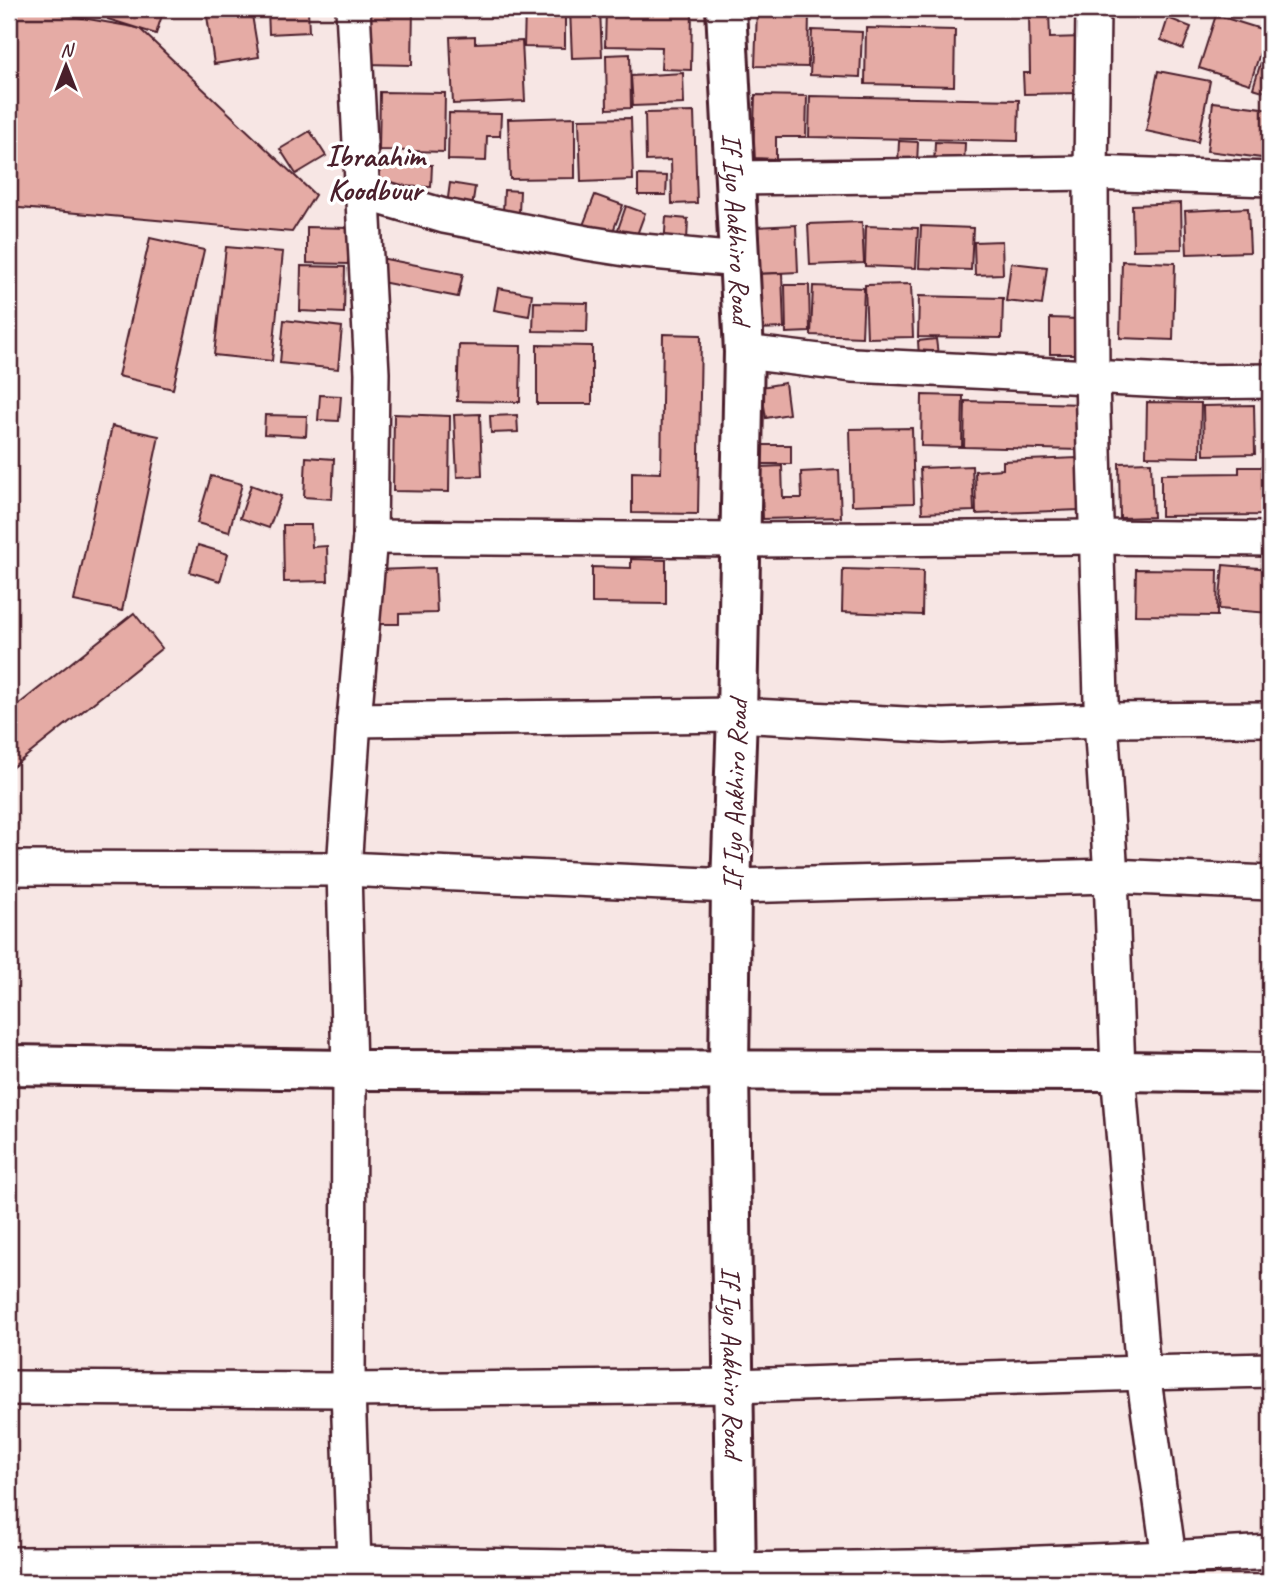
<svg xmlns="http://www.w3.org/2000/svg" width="1279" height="1591" viewBox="0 0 1279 1591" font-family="Caveat,sans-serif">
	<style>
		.building { fill: #e5aba5; stroke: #4a1f2b; stroke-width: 2 }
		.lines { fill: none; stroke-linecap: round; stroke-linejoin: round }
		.minor-casing { stroke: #4a1f2b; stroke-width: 38 }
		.tertiary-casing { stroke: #4a1f2b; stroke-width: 44 }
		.secondary-casing { stroke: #4a1f2b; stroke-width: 44 }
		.minor { stroke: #fff; stroke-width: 33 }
		.tertiary { stroke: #fff; stroke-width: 38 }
		.secondary { stroke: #fff; stroke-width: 38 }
		.labels { text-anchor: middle; stroke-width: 7; stroke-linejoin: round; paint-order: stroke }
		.street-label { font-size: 28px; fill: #4a1f2b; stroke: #fff }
		.neighbourhood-label { font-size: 30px; font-weight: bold; fill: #4a1f2b; stroke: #fff }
	</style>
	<rect width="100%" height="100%" fill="#f7e6e4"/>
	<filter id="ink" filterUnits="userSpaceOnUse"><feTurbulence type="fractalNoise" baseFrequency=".0143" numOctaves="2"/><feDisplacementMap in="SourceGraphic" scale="14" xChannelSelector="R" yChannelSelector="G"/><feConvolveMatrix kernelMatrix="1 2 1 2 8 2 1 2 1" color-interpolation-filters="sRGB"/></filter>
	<g filter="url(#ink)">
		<!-- building -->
		<g class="building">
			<path d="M 17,9 L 32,9 L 139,28 L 315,195 L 292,232 L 9,207 L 9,57 Z"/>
			<path d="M 111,9 L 164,9 L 156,34 L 108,19 Z"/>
			<path d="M 206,9 L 251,9 L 259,57 L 214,64 Z"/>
			<path d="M 268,9 L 308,9 L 309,32 L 269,34 Z"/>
			<path d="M 366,9 L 413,9 L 412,65 L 365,64 Z"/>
			<path d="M 525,9 L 565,9 L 565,48 L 524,47 Z"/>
			<path d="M 570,9 L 600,9 L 602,57 L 572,58 Z"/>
			<path d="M 606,9 L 692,9 L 691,70 L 661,69 L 662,47 L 605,46 Z"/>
			<path d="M 757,9 L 809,11 L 808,67 L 755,66 Z"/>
			<path d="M 1049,12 L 1050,38 L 1082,37 L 1083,93 L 1024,94 L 1023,73 L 1030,73 L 1029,13 Z"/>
			<path d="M 1216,15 L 1267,31 L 1250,84 L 1199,68 Z"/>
			<path d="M 1168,18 L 1191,27 L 1183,49 L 1161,40 Z"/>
			<path d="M 866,28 L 955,30 L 954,86 L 865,84 Z"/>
			<path d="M 812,30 L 862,32 L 860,77 L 810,75 Z"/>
			<path d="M 475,36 L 475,43 L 522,41 L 525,101 L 453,104 L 450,37 Z"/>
			<path d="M 1265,49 L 1270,50 L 1270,93 L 1253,88 Z"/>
			<path d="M 630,54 L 631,108 L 607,109 L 606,55 Z"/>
			<path d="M 1158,71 L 1210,81 L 1198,142 L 1146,131 Z"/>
			<path d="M 683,73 L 684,104 L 633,106 L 631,76 Z"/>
			<path d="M 380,92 L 445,93 L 444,152 L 379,150 Z"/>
			<path d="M 755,95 L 807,96 L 806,137 L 776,137 L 776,159 L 753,158 Z"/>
			<path d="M 810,96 L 1019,100 L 1018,141 L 809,137 Z"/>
			<path d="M 1213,102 L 1270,109 L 1270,159 L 1207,151 Z"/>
			<path d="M 694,112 L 697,203 L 672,204 L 671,160 L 646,161 L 645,113 Z"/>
			<path d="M 449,113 L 501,114 L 500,136 L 487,136 L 486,161 L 448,160 Z"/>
			<path d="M 575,117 L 575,178 L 510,179 L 508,119 Z"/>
			<path d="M 631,118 L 633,180 L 581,182 L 579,119 Z"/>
			<path d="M 310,131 L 326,156 L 296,174 L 280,149 Z"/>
			<path d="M 899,141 L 918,142 L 917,164 L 898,163 Z"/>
			<path d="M 935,142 L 965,143 L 964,167 L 934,166 Z"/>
			<path d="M 375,164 L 432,165 L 431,187 L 374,186 Z"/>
			<path d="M 638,175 L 667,176 L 666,195 L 638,195 Z"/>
			<path d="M 450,183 L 475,187 L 472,208 L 447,205 Z"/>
			<path d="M 504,190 L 520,191 L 519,213 L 503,212 Z"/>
			<path d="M 595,195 L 623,205 L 608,244 L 580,233 Z"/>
			<path d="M 1181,203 L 1182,249 L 1133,250 L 1132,205 Z"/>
			<path d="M 626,206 L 645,213 L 632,248 L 614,241 Z"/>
			<path d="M 1248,208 L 1250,252 L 1187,254 L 1185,211 Z"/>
			<path d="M 666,217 L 688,219 L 686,263 L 663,262 Z"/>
			<path d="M 862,222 L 864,263 L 810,265 L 808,224 Z"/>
			<path d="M 796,225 L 798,272 L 757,274 L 754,227 Z"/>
			<path d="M 866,226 L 918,228 L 916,268 L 865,266 Z"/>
			<path d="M 921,226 L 973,228 L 971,270 L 919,268 Z"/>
			<path d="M 307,227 L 349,228 L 348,264 L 307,263 Z"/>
			<path d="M 150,238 L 204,250 L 173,389 L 118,376 Z"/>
			<path d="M 1002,241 L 1003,274 L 975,275 L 974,242 Z"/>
			<path d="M 226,247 L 283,252 L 272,361 L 214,355 Z"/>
			<path d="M 375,257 L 463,274 L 458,297 L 371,280 Z"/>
			<path d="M 1122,261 L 1175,263 L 1173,340 L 1120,338 Z"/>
			<path d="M 1011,263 L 1047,267 L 1042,305 L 1006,301 Z"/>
			<path d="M 301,266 L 345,267 L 344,313 L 300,311 Z"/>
			<path d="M 782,273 L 784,328 L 757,329 L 755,274 Z"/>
			<path d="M 911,284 L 913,337 L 867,338 L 865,285 Z"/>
			<path d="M 785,285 L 809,285 L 810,332 L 786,333 Z"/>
			<path d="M 813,286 L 864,288 L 862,337 L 811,335 Z"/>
			<path d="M 498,288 L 532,294 L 529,316 L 494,310 Z"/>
			<path d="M 919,296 L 1003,298 L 1002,338 L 918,337 Z"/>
			<path d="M 534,302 L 588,303 L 587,332 L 533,331 Z"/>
			<path d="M 1050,318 L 1078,319 L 1078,354 L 1050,354 Z"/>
			<path d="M 284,320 L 342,327 L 338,369 L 280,363 Z"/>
			<path d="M 663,334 L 701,335 L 698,514 L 632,513 L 632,472 L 661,473 Z"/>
			<path d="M 936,339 L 938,355 L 919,357 L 918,341 Z"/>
			<path d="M 459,345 L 521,346 L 520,402 L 457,401 Z"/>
			<path d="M 537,345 L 592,346 L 592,404 L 537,404 Z"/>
			<path d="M 785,383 L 789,414 L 766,418 L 761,387 Z"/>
			<path d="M 320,395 L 341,396 L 339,421 L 318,420 Z"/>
			<path d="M 922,395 L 963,396 L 962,447 L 921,446 Z"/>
			<path d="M 965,401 L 1083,404 L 1081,450 L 964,447 Z"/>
			<path d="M 1147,402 L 1201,403 L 1200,457 L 1146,456 Z"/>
			<path d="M 1254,405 L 1255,454 L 1204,455 L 1203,406 Z"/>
			<path d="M 394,414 L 450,416 L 449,492 L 393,491 Z"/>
			<path d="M 480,414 L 482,476 L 457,477 L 454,415 Z"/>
			<path d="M 265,415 L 307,416 L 306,436 L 264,434 Z"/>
			<path d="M 517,415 L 518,432 L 491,433 L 490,416 Z"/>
			<path d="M 112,426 L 159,436 L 122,611 L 74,601 Z"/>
			<path d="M 912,428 L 914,503 L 852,505 L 850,429 Z"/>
			<rect x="759" y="445" width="32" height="19"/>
			<path d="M 306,457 L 334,459 L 332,499 L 304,497 Z"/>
			<path d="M 1078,458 L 1080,510 L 976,514 L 975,471 L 1003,469 L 1003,461 Z"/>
			<path d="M 1151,462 L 1153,517 L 1120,518 L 1119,463 Z"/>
			<path d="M 782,466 L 783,498 L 802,498 L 801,472 L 839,470 L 841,517 L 763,519 L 761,467 Z"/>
			<path d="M 972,466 L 974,511 L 922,513 L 920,468 Z"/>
			<path d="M 1239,467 L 1270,467 L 1270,515 L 1161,516 L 1161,474 L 1239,473 Z"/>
			<path d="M 211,476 L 242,484 L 229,532 L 197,523 Z"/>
			<path d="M 251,485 L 281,496 L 269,528 L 240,518 Z"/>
			<path d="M 283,525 L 311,525 L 312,547 L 327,546 L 328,581 L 284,582 Z"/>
			<path d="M 198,545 L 228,554 L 220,581 L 190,572 Z"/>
			<path d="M 631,559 L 666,560 L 666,604 L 592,603 L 592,567 L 631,568 Z"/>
			<path d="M 1223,565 L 1270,569 L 1270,613 L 1219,609 Z"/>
			<path d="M 435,568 L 437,613 L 399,614 L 399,624 L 374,624 L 373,570 Z"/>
			<path d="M 843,569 L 923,571 L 922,615 L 842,612 Z"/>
			<path d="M 1136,569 L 1218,570 L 1217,616 L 1135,615 Z"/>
			<path d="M 134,613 L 162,648 L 9,770 L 9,712 Z"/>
		</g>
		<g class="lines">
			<!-- minor casing -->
			<g class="minor-casing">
				<g id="minor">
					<path d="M 353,9 L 372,373 L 370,537 L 354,720 L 344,869 L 349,1070 L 348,1390 L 354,1563 L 356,1582"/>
					<path d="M 1093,9 L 1091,173 L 1092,378 L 1102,736 L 1111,876 L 1118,1071 L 1143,1373 L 1169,1558 L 1171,1582"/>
					<path d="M 735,178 L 1091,173 L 1270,179"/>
					<path d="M 362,192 L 444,216 L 587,243 L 632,250 L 739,260"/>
					<path d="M 744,352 L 853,365 L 1187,382 L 1270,381"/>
					<path d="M 370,537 L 741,540 L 1096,537 L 1270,539"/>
					<path d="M 354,720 L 737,715 L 943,726 L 1101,720 L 1270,719"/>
					<path d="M 9,868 L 344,869 L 731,886 L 1111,876 L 1270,883"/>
					<path d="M 9,1388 L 348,1390 L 735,1386 L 1143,1373 L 1270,1370"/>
					<path d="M 9,1564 L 354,1563 L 736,1570 L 966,1566 L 1169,1558 L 1270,1552"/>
				</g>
			</g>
			<!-- tertiary casing -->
			<g class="tertiary-casing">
				<g id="tertiary">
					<path id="s1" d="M 726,9 L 744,352 L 737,715 L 731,886 L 729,1070 L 736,1582"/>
				</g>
			</g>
			<!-- secondary casing -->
			<g class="secondary-casing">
				<path id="secondary" d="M 9,1065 L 349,1070 L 1118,1071 L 1270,1073"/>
			</g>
			<!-- minor -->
			<use href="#minor" class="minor"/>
			<!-- tertiary -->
			<use href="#tertiary" class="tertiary"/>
			<!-- secondary -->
			<use href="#secondary" class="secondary"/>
		</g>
	</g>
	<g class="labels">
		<!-- street labels -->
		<g class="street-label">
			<text dy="10" stroke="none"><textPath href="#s1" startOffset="220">If Iyo Aakhiro Road</textPath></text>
			<text transform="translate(734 795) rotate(-88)" y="10">If Iyo Aakhiro Road</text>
			<text dy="10" stroke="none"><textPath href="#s1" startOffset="1354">If Iyo Aakhiro Road</textPath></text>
		</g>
		<!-- neighbourhood labels -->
		<g class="neighbourhood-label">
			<text x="375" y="166">Ibraahim<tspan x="375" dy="34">Koodbuur</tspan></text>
		</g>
	</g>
	<!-- margin -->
	<rect width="1279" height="1591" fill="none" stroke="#fff" stroke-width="35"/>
	<rect x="18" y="18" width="1244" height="1556" fill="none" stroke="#4a1f2b" stroke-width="2.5" filter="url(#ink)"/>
	<!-- north arrow -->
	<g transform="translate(66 66)" stroke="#ffffff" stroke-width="5" paint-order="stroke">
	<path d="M0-5L12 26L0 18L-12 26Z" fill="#4a1f2b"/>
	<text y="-10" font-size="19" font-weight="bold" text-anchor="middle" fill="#4a1f2b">N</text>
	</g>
</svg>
